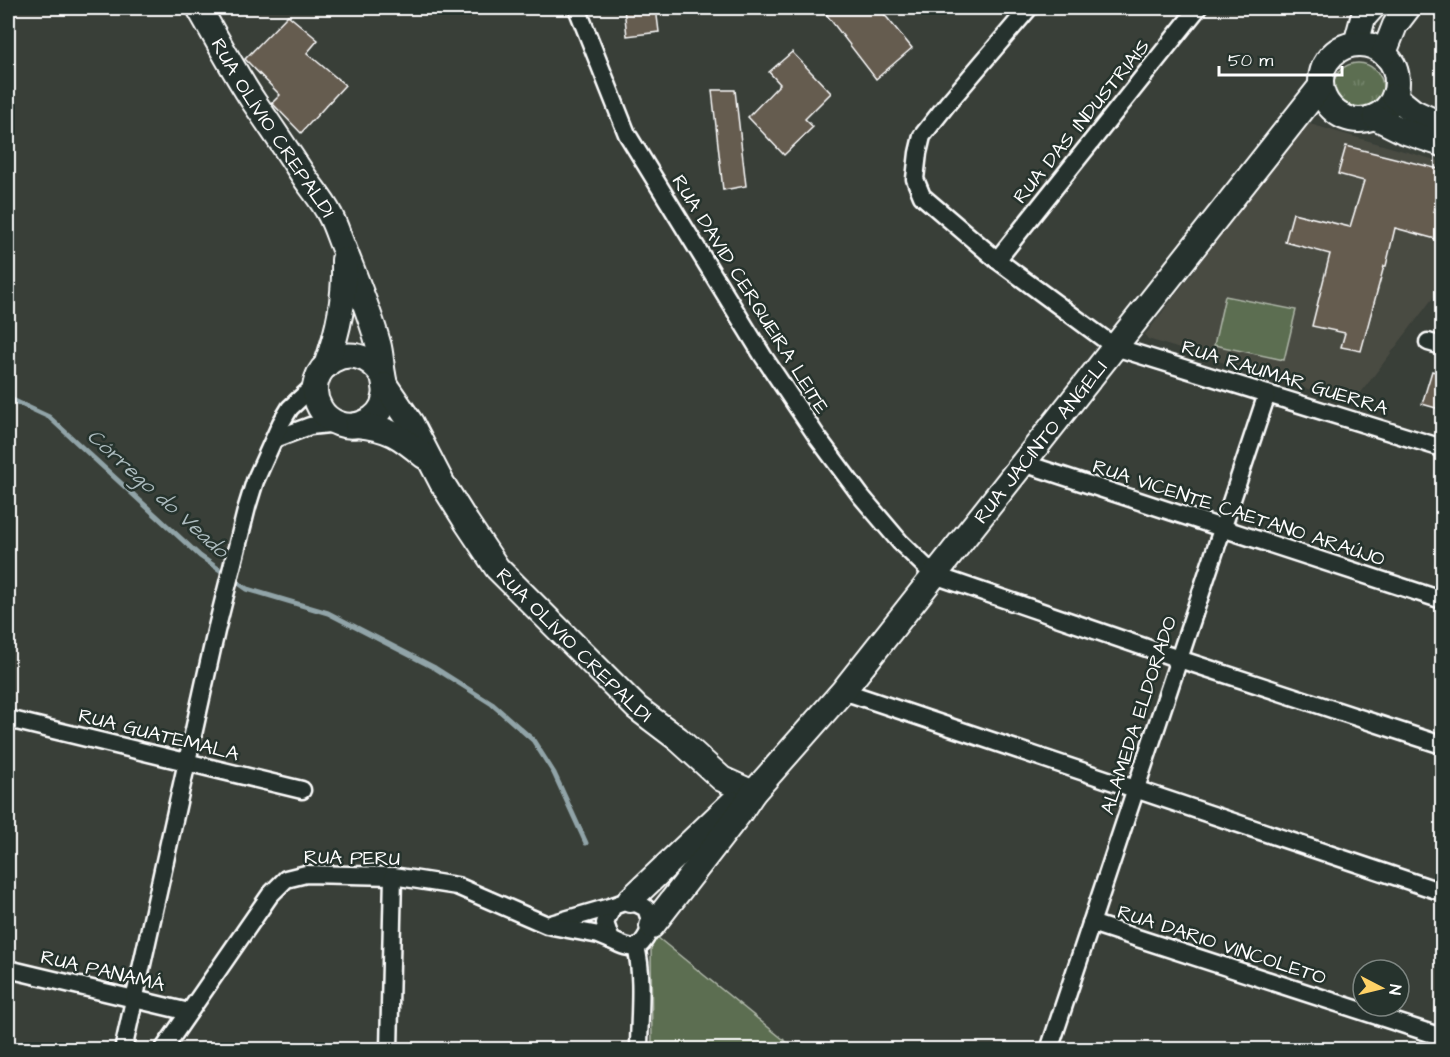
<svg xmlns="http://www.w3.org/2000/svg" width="1450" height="1057" viewBox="0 0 1450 1057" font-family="'Architects Daughter',sans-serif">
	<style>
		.built { fill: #4a4b43 }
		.grass { fill: url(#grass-tufts); stroke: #aeb6a8; stroke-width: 1.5 }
		.park { fill: #5c6e51; stroke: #aeb6a8; stroke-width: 1.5 }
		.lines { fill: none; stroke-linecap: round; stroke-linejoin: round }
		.stream { stroke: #91a4a8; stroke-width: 5 }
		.building { fill: #655b50; stroke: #fff; stroke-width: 1.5 }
		.street-casing { stroke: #fff; stroke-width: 21 }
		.secondary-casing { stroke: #fff; stroke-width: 28 }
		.street { stroke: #26332d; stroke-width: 16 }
		.secondary { stroke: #26332d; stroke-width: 24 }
		.labels { text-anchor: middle; stroke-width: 5; stroke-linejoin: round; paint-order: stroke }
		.street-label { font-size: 20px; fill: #fff; stroke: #26332d }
		.water-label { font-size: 21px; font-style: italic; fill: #acbbbe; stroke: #26332d }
	</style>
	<defs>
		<pattern id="grass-tufts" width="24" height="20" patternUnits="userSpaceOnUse" patternTransform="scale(1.5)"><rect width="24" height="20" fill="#5c6e51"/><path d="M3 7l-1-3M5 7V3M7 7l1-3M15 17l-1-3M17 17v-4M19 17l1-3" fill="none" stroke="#74846b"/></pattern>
	</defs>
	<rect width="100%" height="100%" fill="#393f38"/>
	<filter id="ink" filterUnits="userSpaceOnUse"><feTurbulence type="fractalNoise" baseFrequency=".0167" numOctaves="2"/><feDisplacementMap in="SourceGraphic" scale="12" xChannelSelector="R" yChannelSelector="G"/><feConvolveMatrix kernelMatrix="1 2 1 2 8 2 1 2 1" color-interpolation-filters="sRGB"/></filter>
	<g filter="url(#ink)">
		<!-- built -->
		<path class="built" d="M 1306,123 L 1442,162 L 1442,286 L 1353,403 L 1148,339 L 1145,335 Z"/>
		<!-- grass -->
		<circle class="grass" cx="1358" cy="88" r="25"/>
		<!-- park -->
		<g class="park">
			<path d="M 1225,296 L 1296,310 L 1284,360 L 1214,345 Z"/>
			<path d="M 657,937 L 795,1049 L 652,1049 L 651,947 Z"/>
		</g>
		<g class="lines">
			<!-- stream -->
			<path class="stream" d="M 8,398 L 49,417 L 200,556 L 247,589 L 328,613 L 435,668 L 492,704 L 533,740 L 554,773 L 586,843"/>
		</g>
		<!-- building -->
		<g class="building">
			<path d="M 624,8 L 656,8 L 659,32 L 627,36 Z"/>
			<path d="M 835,8 L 879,8 L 912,48 L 876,79 L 826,14 Z"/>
			<path d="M 288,15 L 318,40 L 307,53 L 345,85 L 301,133 L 272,103 L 280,95 L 245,59 Z"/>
			<path d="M 792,52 L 831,93 L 805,119 L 813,127 L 784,155 L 748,117 L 780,84 L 769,72 Z"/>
			<path d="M 712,90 L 735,90 L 746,186 L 723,190 Z"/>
			<path d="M 1346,146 L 1443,170 L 1433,212 L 1443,215 L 1443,241 L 1395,228 L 1386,266 L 1384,266 L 1361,351 L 1341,347 L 1345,333 L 1312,326 L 1330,254 L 1285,242 L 1293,213 L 1350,227 L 1364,181 L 1338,174 Z"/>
			<path d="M 1432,371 L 1443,374 L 1443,410 L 1422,404 Z"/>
		</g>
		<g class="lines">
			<!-- street casing -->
			<g class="street-casing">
				<g id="street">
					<path d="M 577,8 L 627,134 L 763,356 L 818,438 L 861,496 L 900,542 L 934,575 L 1179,659 L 1442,745"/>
					<path d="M 1029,8 L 948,103 L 922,136 L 918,153 L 915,179 L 922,196 L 997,260 L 1115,347 L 1442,448"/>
					<path d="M 997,260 L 1198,8"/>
					<path d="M 1428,342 L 1442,346"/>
					<path d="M 275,439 L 310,426 L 338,423"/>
					<path d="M 1023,463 L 1442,600"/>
					<path d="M 843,691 L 1442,892"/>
					<path d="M 8,719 L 302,790"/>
					<path d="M 630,900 L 646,908 L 652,926 C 640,951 635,952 611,940 L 605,923 L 613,906 Z"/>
					<path d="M 1091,923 L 1442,1037"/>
					<path d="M 551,924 L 613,906"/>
					<path d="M 636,947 C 644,977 639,1018 639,1050"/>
					<path d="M 8,969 L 189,1012"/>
					<path d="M 123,1050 L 216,631 L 247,507 L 255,481 L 281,423 L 290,408 L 317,383"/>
					<path d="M 163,1050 L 270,895 L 286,879 L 306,874 L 393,876 L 457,886 L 547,925 L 599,935 L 611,940"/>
					<path d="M 389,1050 L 393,876"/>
					<path d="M 1049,1050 L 1267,394"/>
				</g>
			</g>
			<!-- secondary casing -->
			<g class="secondary-casing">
				<g id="secondary">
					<path id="s1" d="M 199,8 C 217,39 234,72 254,102 C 272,128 290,155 307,181 C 315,192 324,203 330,215 C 336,226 339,238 344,249 C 356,280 369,311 378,343 C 381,353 381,364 383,374 C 384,382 387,389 385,397 C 383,409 375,419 363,423 C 348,430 328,423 320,408 C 298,369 354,331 383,376"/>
					<path d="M 1356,44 L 1363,18 L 1372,8"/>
					<circle cx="1359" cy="82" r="38"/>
					<path d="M 1384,53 L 1395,25 L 1408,8"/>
					<path d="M 1394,96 L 1414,112 L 1442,125"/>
					<path d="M 1375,117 L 1403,131 L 1442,144"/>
					<path d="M 326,366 C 339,329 345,299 344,260"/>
					<path id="s2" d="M 385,385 L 411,423 L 442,483 L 467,523 L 497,568 L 637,708 L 678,739 L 722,779 L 753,793"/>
					<path d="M 357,425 C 389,428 400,436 424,456"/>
					<path d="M 630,900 L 732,803"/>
					<path id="s3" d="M 652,926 L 739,814 L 753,793 L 843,691 L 1321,86"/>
				</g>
			</g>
			<!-- street -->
			<use href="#street" class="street"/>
			<!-- secondary -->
			<use href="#secondary" class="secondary"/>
		</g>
	</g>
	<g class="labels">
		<!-- street labels -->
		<g class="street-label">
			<text transform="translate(1081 121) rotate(-51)" y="7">RUA DAS INDUSTRIAIS</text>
			<text dy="7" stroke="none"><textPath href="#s1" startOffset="141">RUA OLÍVIO CREPALDI</textPath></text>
			<text transform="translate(751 294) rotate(58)" y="7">RUA DAVID CERQUEIRA LEITE</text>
			<text transform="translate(1285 377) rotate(17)" y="7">RUA RAUMAR GUERRA</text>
			<text dy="7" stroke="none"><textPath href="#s3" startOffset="621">RUA JACINTO ANGELI</textPath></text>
			<text transform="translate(1239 512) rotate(18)" y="7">RUA VICENTE CAETANO ARAÚJO</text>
			<text dy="7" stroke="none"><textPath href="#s2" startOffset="324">RUA OLÍVIO CREPALDI</textPath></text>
			<text transform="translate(1138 715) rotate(-72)" y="7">ALAMEDA ELDORADO</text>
			<text transform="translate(159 734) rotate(14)" y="7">RUA GUATEMALA</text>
			<text transform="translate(352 857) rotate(1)" y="7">RUA PERU</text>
			<text transform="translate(1222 944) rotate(18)" y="7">RUA DARIO VINCOLETO</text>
			<text transform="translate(103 970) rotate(13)" y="7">RUA PANAMÁ</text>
		</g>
		<!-- water labels -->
		<g class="water-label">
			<text transform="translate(158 493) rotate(42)" y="7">Córrego do Veado</text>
		</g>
	</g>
	<!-- margin -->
	<rect width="1450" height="1057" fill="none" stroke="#26332d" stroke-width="30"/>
	<rect x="15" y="15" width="1420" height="1027" fill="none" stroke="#fff" stroke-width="2" filter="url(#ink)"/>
	<!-- north arrow -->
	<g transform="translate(1381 988) rotate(97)"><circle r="28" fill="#26332d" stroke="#7d8581" stroke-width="1.5"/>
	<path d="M0-4.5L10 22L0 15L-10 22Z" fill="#ffd166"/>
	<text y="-9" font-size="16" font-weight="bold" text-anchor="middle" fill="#ffffff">N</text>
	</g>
	<!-- scale -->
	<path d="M1219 66v9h123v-9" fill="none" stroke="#ffffff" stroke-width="3"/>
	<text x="1228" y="66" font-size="18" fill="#ffffff" stroke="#26332d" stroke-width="4.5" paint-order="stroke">50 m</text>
</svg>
